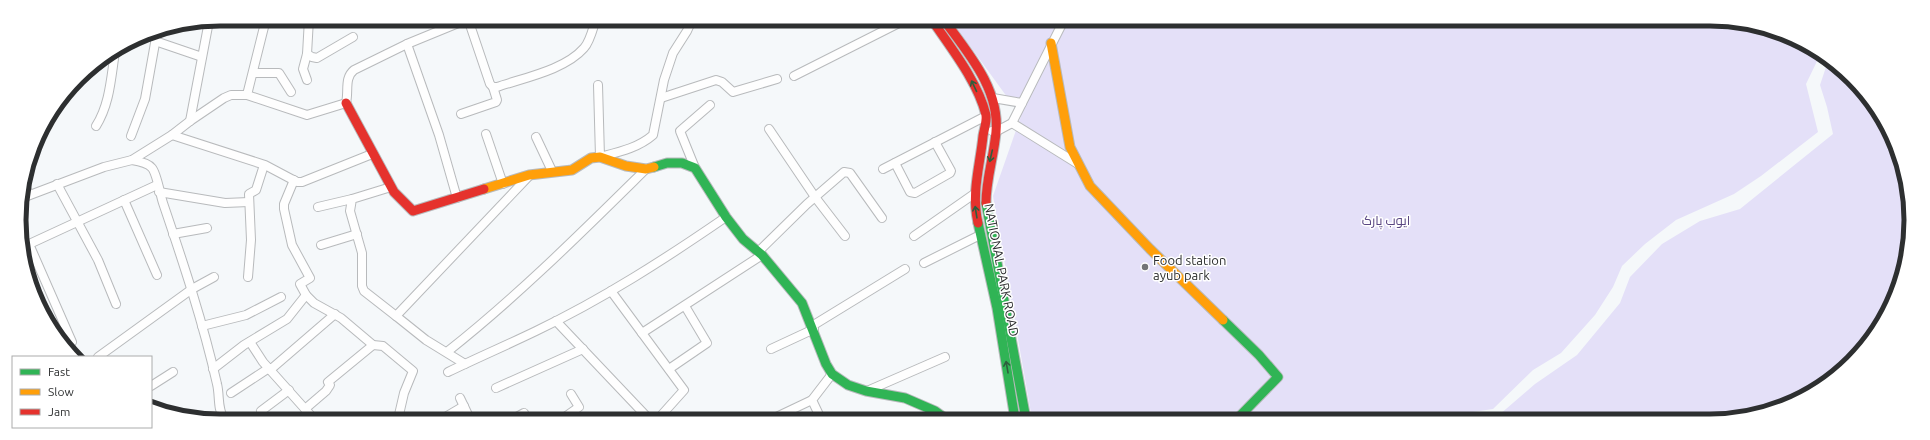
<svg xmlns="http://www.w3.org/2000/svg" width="1930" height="440" viewBox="0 0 1930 440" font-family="Ubuntu,Cairo,sans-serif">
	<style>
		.green { fill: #e4e0f8 }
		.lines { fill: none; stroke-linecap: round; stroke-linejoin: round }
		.street-casing { stroke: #b8babc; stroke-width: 10 }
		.fast-casing { stroke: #b8babc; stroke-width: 11 }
		.slow-casing { stroke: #b8babc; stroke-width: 11 }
		.jam-casing { stroke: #b8babc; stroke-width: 11 }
		.street { stroke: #fefefe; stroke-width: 8 }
		.fast { stroke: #30b455; stroke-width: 9 }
		.slow { stroke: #ff9f0a; stroke-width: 9 }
		.jam { stroke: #e5322d; stroke-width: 9 }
		.oneway { stroke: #2e5e3d }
		.poi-dot { fill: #737577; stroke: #fff; stroke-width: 1.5 }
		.labels { text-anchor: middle; stroke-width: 3; stroke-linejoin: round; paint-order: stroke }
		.park-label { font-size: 13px; fill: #594682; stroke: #fff }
		.poi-label { font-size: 13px; fill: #2d2f30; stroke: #fff; text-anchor: start }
		.street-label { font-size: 13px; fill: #2d2f30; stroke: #fff }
		.rim { fill: none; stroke: #2d2f30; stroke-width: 5 }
	</style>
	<rect width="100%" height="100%" fill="#f5f8fa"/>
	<!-- green -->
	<g class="green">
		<path d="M 951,20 L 1736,21 L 1811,46 L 1820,55 L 1806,84 L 1818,132 L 1761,176 L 1734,194 L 1676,220 L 1645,244 L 1622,266 L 1613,287 L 1595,315 L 1561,353 L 1533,370 L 1493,409 L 1466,413 L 1459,419 L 1032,419 L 993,196 L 1021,116 Z"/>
		<path d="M 1828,61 L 1870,98 L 1904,168 L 1909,246 L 1890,309 L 1852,362 L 1799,400 L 1736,419 L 1483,419 L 1499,415 L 1535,384 L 1577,355 L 1620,303 L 1630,277 L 1662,244 L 1700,221 L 1740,209 L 1833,134 L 1827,107 L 1820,85 Z"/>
	</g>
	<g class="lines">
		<!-- street casing -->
		<g class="street-casing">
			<g id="street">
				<path d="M 266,19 L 247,95 L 307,115 L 346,103 C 349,91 344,78 354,70 L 407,44 L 468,19"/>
				<path d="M 468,19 L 490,84 L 493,87 L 497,87 C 523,78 565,70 584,48 C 590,42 593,28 596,19"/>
				<path d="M 155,41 L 202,57"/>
				<path d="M 407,44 L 439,135 L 457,198"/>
				<path d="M 307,54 L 312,57 L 317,58 L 353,37"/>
				<path d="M 253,73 L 279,73 L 291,92"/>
				<path d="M 794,76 L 905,20"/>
				<path d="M 307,80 L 303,69 L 307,54 L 309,19"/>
				<path d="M 598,85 L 600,157 C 619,152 638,148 653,135 L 664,80 L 673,53 L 687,31 L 692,20"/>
				<path d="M 661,98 L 716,80 L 722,82 L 733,92 L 777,79"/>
				<path d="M 993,98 L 1022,103"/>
				<path d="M 461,114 L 496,102 L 497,100 L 493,87"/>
				<path d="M 190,121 L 209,21"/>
				<path d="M 1012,123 L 1078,164"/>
				<path d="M 96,126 C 110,104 111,77 115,52"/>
				<path d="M 769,129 L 815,197 L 845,236"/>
				<path d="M 992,131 L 997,131 L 1012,123 L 1064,20"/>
				<path d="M 486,134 L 503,184"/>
				<path d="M 172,135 L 265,165 L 297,182 L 302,182 L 372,154"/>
				<path d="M 131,136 L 145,99 L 157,32"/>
				<path d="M 536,137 L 552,171"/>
				<path d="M 132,160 C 138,161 148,163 152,168 C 157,174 160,194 163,203 C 183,262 203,322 217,384 C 220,396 217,408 224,419"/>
				<path d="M 895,163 L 910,192 L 915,193 L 950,173 L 951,171 L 935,142"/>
				<path d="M 695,168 L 680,131 L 710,105"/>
				<path d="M 883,169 L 986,116"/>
				<path d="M 294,180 L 284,204 L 284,209 L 292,245 L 310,278 L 300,284 L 306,295 L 314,303 L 341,318 L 373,345 L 383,346 L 413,371 L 404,393 L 398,419"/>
				<path d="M 57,184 L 98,260 L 116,304"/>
				<path d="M 25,185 L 29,195"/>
				<path d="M 391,187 L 352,199 L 350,211 L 362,253 L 362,286 L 364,291 L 396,316 L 529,176"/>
				<path d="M 159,192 L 225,203 L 249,202"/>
				<path d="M 22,198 L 104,167 L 132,160 L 172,135 L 190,121 L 224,98 L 231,95 L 247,95"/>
				<path d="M 124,200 L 157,275"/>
				<path d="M 318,207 L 352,199"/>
				<path d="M 173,234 L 207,228"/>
				<path d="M 914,236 L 974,194"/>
				<path d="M 29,244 L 72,342"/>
				<path d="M 321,245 L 357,234"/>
				<path d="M 25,246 L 157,185"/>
				<path d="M 758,252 L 807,204 L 844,172 L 850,173 L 882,218"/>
				<path d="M 924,263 L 980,235"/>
				<path d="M 248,277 L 251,240 L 249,194 L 256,190 L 264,165"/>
				<path d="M 611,291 L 684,390 L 658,419"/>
				<path d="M 396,316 L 426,340 L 465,364"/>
				<path d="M 556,321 L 649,419"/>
				<path d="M 202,326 L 246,315 L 281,297"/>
				<path d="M 812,326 L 905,269"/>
				<path d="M 642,333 L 762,255"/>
				<path d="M 250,342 L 263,362 L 314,419"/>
				<path d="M 771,349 L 814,329"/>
				<path d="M 447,352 C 518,296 582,232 646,169"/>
				<path d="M 98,357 L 192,289 L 214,277"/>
				<path d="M 213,369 L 244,345 L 287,319 L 306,295"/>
				<path d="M 669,369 L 707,343 L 685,306"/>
				<path d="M 270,370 L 335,314"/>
				<path d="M 448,372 C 477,358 507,345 536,331 C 603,299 665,259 726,217"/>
				<path d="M 151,386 L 173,372"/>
				<path d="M 496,388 L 583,349"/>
				<path d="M 867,391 L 945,357"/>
				<path d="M 231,393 L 269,368"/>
				<path d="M 460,398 L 470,419"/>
				<path d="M 305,409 L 326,391 L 330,385 L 328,382 L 373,345"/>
				<path d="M 261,411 L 289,390"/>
				<path d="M 442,419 L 464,406"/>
				<path d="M 513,419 L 524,413"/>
				<path d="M 562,419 L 579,407 L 571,394"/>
				<path d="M 772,419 L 812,400"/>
				<path d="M 821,419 L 812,400 L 832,374"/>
			</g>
		</g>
		<!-- fast casing -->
		<g class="fast-casing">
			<g id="fast">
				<path d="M 654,167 L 667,163 L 682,163 L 695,168 L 726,217 L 743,239 L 762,255 L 802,303 L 826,364 L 832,374 L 848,385 L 866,391 L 905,398 L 935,411 L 946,419"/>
				<path d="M 986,203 L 1026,419"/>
				<path d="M 978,223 L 997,308 L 1015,419"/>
				<path d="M 1223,320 L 1259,355 L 1278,377 L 1237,419"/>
			</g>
		</g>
		<!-- slow casing -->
		<g class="slow-casing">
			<g id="slow">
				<path d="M 1051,43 L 1070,147 L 1090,186 L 1150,249 L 1223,320"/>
				<path d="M 484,189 L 529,175 L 572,170 L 591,158 L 600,157 L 626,166 L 646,169 L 654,167"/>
			</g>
		</g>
		<!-- jam casing -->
		<g class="jam-casing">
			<g id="jam">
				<path d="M 932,20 C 951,48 978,82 986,115 C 987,121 984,130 983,136 C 980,166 971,193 978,223"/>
				<path d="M 944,20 C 968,53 1000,89 996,132 C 994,156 986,179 986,203"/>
				<path d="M 346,103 L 394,192 L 413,211 L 484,189"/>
			</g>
		</g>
		<!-- street -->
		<use href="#street" class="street"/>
		<!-- fast -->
		<use href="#fast" class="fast"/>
		<!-- slow -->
		<use href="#slow" class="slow"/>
		<!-- jam -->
		<use href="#jam" class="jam"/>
	</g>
	<!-- one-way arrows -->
	<defs><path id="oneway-shaft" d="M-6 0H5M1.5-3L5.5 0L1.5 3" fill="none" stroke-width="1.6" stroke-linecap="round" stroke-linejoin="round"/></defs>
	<g class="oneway">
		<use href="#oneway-shaft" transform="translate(974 86) rotate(-115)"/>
		<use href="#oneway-shaft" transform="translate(991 156) rotate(103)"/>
		<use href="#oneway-shaft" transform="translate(976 212) rotate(-99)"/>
		<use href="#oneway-shaft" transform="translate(1007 367) rotate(-100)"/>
	</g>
	<!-- markers -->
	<circle class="poi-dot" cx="1145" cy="267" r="4"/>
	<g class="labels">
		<!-- park labels -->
		<g class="park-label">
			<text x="1386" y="225">ایوب پارک</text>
		</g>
		<!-- poi labels -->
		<g class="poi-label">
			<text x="1153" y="265">Food station<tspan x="1153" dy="15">ayub park</tspan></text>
		</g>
		<!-- street labels -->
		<g class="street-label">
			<text transform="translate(1002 270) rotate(79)" y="5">NATIONAL PARK ROAD</text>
		</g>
	</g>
	<!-- crop -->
	<path d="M0 0H1930V440H0ZM220 26H1710A194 194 0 0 1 1904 220V220A194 194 0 0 1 1710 414H220A194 194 0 0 1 26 220V220A194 194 0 0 1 220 26Z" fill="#fff" fill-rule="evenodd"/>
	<path class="rim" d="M220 26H1710A194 194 0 0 1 1904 220V220A194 194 0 0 1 1710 414H220A194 194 0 0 1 26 220V220A194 194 0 0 1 220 26Z"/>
	<!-- legend -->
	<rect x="12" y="356" width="140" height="72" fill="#ffffff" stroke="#abacac"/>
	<rect x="20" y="369" width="20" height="6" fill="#30b455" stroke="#abacac"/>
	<text x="48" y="376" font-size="12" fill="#2d2f30">Fast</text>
	<rect x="20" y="389" width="20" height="6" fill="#ff9f0a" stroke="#abacac"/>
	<text x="48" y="396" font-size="12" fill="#2d2f30">Slow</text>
	<rect x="20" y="409" width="20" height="6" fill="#e5322d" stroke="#abacac"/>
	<text x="48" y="416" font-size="12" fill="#2d2f30">Jam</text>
</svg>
